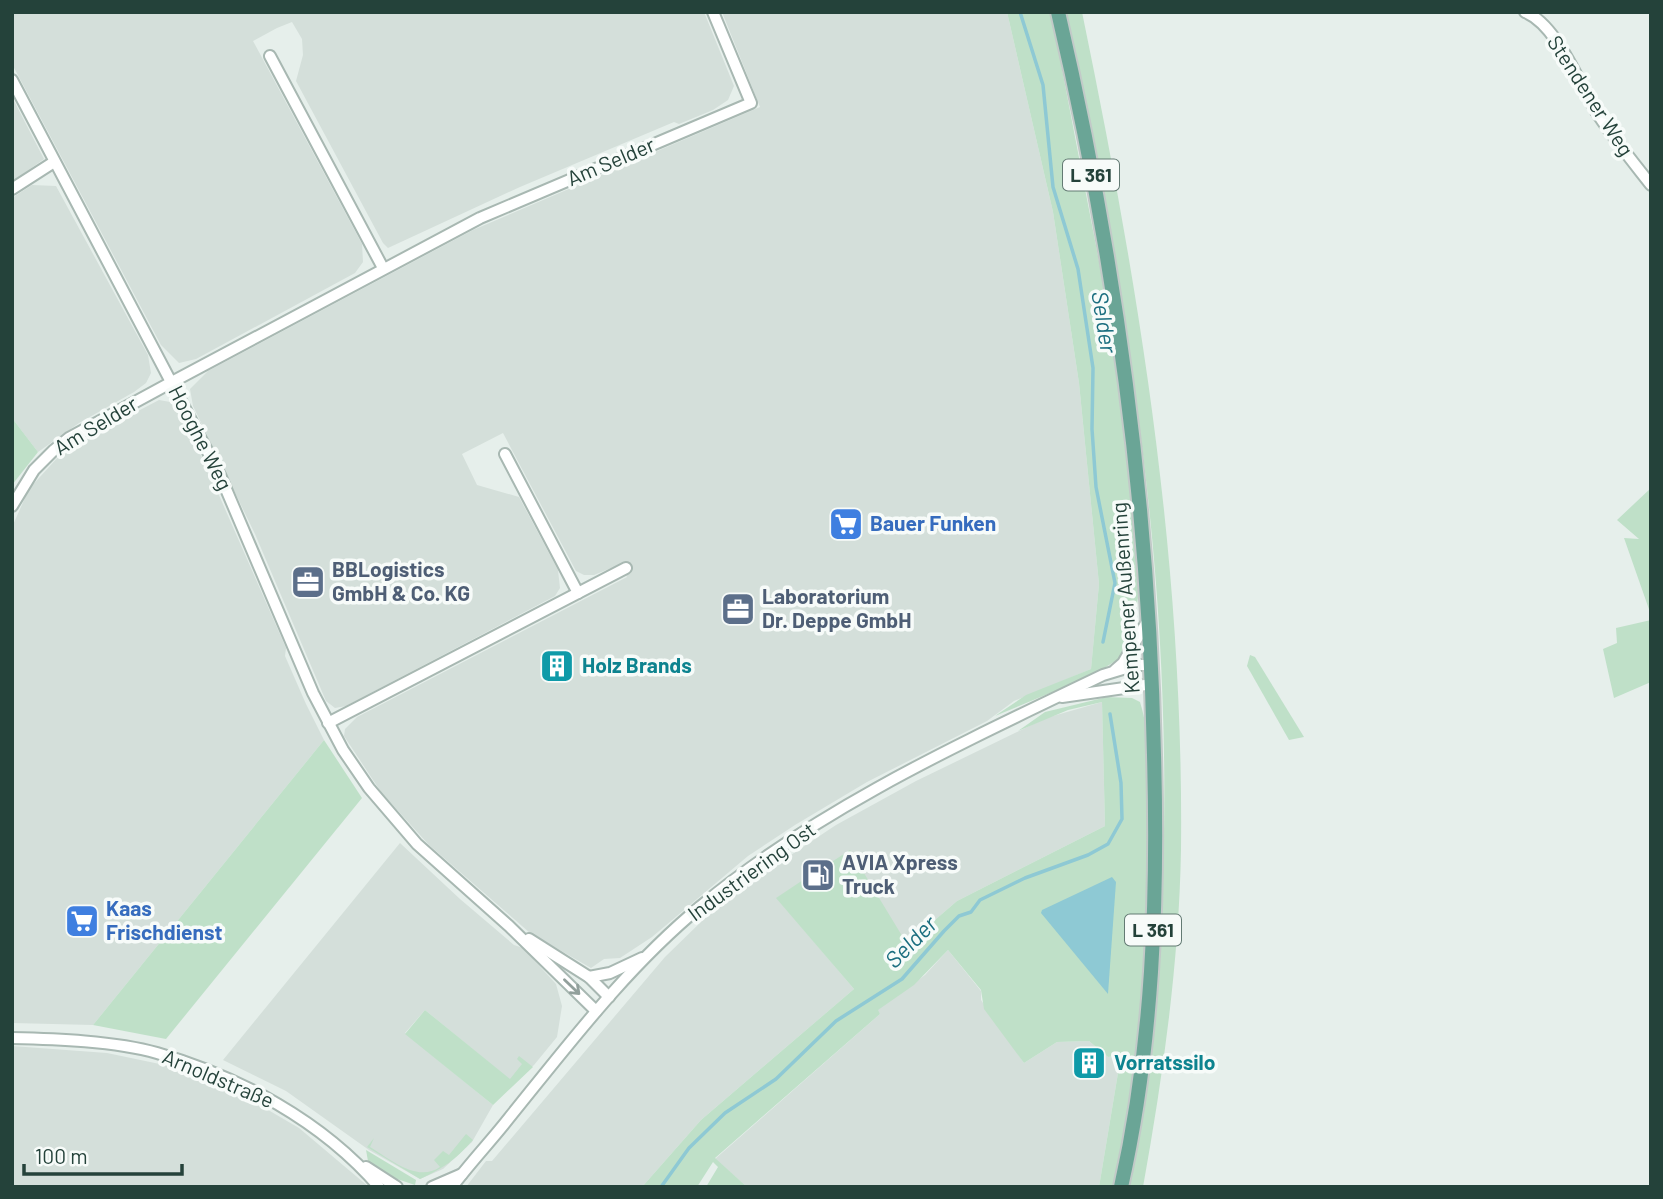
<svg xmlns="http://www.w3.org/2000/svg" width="1663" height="1199" viewBox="0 0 1663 1199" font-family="Barlow,sans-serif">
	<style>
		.built { fill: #d4dfda }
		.green { fill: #bfe0c8 }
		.water { fill: #8ec9d4 }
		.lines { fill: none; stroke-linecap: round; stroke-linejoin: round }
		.stream { stroke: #8ec9d4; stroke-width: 3.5 }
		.minor-casing { stroke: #a8b8b2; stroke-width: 14 }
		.major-casing { stroke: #c2cac8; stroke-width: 18 }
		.minor { stroke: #fff; stroke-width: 10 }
		.major { stroke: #6aa596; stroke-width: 14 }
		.oneway { stroke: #92a09c }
		.labels { text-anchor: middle; stroke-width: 7; stroke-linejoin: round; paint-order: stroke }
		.shield { fill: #f7fbf9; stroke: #637a73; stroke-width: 2 }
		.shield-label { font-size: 19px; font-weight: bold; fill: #24423a }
		.street-label { font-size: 21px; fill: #24423a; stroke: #f7fbf9 }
		.shop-label { font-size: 21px; font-weight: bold; fill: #366cbe; stroke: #f7fbf9; text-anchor: start }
		.service-label { font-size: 21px; font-weight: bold; fill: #4e5e75; stroke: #f7fbf9; text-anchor: start }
		.culture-label { font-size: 21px; font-weight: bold; fill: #0d838f; stroke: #f7fbf9; text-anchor: start }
		.water-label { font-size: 23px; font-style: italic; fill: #1c6f80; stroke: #f7fbf9 }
	</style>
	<rect width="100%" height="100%" fill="#e6efeb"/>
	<!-- built -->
	<g class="built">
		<path d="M 12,12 L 704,12 L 734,86 L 728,100 L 713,110 L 679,124 L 674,122 L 520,187 L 388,248 L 383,243 L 296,81 L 303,55 L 302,39 L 292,22 L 277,28 L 253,41 L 362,244 L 363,262 L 355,273 L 196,359 L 179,363 L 161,345 L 12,64 Z"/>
		<path d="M 722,12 L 1007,12 L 1053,212 L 1079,383 L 1099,584 L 1091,669 L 1014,701 L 987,721 L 867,782 L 795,825 L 748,856 L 652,937 L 620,958 L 604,959 L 591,968 L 530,933 L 429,845 L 381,792 L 344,736 L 345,729 L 357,717 L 627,577 L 621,564 L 594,575 L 584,575 L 576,571 L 503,433 L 462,454 L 477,485 L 519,497 L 558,570 L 560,588 L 555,596 L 346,706 L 335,708 L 326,701 L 255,534 L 193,406 L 190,389 L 208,371 L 473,230 L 760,107 Z"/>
		<path d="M 12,97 L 44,159 L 12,182 Z"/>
		<path d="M 32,185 L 56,186 L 148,355 L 151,373 L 146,383 L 134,392 L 79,423 L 38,452 L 12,418 L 12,198 Z"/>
		<path d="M 159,400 L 170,402 L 179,414 L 204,461 L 286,648 L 285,656 L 306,704 L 324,740 L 93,1025 L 12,1023 L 12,527 L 29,489 L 59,456 L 102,430 Z"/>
		<path d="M 1102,702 L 1105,826 L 957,901 L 906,945 L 833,875 L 809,890 L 803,881 L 777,898 L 854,989 L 701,1120 L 642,1187 L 466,1187 L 486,1161 L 492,1161 L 665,957 L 704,919 L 758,877 L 836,825 L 916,781 L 1046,718 Z"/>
		<path d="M 400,843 L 460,899 L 514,945 L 523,948 L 556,984 L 562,1006 L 557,1037 L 534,1065 L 514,1083 L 425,1010 L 405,1033 L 493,1105 L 472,1142 L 443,1169 L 420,1179 L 369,1150 L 286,1091 L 223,1060 Z"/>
		<path d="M 948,950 L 981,991 L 981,1000 L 1024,1063 L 1057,1042 L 1089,1041 L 1108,1057 L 1121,1055 L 1099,1187 L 747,1187 L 715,1159 L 880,1014 L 877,1010 L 925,975 Z"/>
		<path d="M 12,1046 L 107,1053 L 174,1067 L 237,1092 L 299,1128 L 369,1187 L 12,1187 Z"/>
	</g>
	<!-- green -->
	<g class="green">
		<path d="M 1007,12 L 1051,12 L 1118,360 L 1143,563 L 1133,632 L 1125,655 L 1093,675 L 995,716 L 1026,695 L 1091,669 L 1099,584 L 1079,383 L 1053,212 Z"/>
		<path d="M 1063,12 L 1082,12 C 1140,293 1184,562 1181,850 C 1179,963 1163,1076 1143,1187 L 1127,1187 C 1139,1099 1156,1010 1161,921 C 1172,712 1155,498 1119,293 C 1102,199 1082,106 1063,12 Z"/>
		<path d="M 12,418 L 38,452 L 12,485 Z"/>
		<path d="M 1651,488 L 1651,615 L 1624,538 L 1639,539 L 1617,520 Z"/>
		<path d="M 1651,620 L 1651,682 L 1614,698 L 1603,649 L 1617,643 L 1616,628 Z"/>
		<path d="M 1250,655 L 1255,657 L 1304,737 L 1289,740 L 1247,666 Z"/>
		<path d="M 1107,697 L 1132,698 L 1140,702 C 1152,739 1147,785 1147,824 C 1147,853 1149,882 1148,910 C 1146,1004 1131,1095 1115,1187 L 1099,1187 L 1121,1055 L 1108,1057 L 1089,1041 L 1057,1042 L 1024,1063 L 984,1009 L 981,990 L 948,950 L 914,985 L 878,1010 L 880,1014 L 715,1158 L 747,1187 L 706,1187 L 718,1167 L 713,1162 L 697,1187 L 642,1187 L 701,1120 L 854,989 L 776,898 L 803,880 L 810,890 L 833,875 L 827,865 L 850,850 L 907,944 L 957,901 L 1105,826 L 1102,702 L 1068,710 L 1018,731 L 1045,712 Z"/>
		<path d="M 324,740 L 362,798 L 166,1039 L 93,1025 Z"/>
		<path d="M 425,1010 L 510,1079 L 522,1064 L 517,1059 L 519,1056 L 533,1067 L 493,1105 L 405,1034 Z"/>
		<path d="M 466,1134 L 473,1140 C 455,1160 444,1168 420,1179 L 367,1147 L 374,1138 L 370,1147 C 390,1159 417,1183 440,1167 L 434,1160 L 443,1151 L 449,1155 Z"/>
		<path d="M 366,1150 L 416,1180 L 415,1185 L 397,1179 L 368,1161 Z"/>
	</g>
	<!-- water -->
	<path class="water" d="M 1112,877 L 1116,882 L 1108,994 L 1041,913 L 1042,910 Z"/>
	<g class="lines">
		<!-- stream -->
		<g class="stream">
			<path d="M 1020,12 L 1043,85 L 1053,187 L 1078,269 L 1093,368 L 1092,429 L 1096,487 L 1115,583 L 1103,642"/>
			<path d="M 661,1187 L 689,1148 L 725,1113 L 776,1079 L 836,1021 L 902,979 L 944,931 L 959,916 L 971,912 L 980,900 L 1025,878 L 1088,855 L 1108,844 L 1122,819 L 1121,783 L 1110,714"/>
		</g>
		<!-- minor casing -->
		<g class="minor-casing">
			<g id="minor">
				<path d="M 1525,12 C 1558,25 1580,87 1599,116 C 1615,140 1633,162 1651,185"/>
				<path d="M 270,56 L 383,268"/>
				<path d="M 12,80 L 220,475 L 313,693 L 343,750 L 369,788 L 417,844 L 509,926 L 596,1011"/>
				<path d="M 12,189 L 54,162"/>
				<path d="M 505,454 L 578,593"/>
				<path d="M 12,506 L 34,470 L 53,451 L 69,438 L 172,382 L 480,218 L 751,103 L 713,12"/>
				<path d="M 1115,670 L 1123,663 L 1148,620"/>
				<path d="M 1062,697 L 1152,684"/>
				<path d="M 328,723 L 626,568"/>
				<path d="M 529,939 L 589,977 L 609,997"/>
				<path d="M 589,977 L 610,973 L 642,958"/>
				<path d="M 12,1038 C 55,1039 115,1041 157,1053 C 240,1077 322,1121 379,1187"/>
				<path d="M 366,1167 L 397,1187"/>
				<path d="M 432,1187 L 462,1174"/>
				<path d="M 452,1187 C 470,1163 491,1141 509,1118 C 569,1044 627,967 701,906 C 820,807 964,742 1103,675 L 1136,665 L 1152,665"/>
			</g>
		</g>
		<!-- major casing -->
		<g class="major-casing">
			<path id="major" d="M 1058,12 C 1115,256 1149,504 1154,755 C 1158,899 1153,1045 1121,1187"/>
		</g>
		<!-- minor -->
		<use href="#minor" class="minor"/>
		<!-- major -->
		<use href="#major" class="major"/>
	</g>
	<!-- one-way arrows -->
	<defs><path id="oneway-shaft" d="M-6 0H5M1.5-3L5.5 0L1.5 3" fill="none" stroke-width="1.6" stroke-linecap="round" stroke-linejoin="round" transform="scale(1.75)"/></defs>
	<use class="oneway" href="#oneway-shaft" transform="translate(572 987) rotate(44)"/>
	<!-- icons -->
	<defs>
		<g id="supermarket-square" transform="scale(1.75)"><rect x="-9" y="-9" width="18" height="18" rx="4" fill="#3f7fe0" stroke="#f7fbf9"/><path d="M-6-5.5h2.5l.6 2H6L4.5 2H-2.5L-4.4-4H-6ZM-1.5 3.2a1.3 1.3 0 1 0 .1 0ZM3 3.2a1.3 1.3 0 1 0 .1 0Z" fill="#fff"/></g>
		<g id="office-square" transform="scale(1.75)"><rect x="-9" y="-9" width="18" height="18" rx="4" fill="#5c6f8a" stroke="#f7fbf9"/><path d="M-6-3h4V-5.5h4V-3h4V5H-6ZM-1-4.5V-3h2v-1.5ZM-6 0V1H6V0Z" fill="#fff"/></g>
		<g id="building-square" transform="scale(1.75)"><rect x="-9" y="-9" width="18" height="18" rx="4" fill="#0f9aa8" stroke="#f7fbf9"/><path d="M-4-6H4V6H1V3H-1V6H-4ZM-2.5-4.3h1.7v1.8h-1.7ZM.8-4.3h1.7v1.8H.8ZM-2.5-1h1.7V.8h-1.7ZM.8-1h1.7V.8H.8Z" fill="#fff"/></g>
		<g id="fuel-square" transform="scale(1.75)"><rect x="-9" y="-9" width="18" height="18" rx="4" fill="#5c6f8a" stroke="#f7fbf9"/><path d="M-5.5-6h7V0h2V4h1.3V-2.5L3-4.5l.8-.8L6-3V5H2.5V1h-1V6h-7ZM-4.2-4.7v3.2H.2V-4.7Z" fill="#fff"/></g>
	</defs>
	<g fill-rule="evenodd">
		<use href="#supermarket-square" x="846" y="524"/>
		<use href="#office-square" x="308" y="582"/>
		<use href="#office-square" x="738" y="609"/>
		<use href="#building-square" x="557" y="666"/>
		<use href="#fuel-square" x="818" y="875"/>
		<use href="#supermarket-square" x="82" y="921"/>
		<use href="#building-square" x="1089" y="1063"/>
	</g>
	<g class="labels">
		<!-- shield labels -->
		<g class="shield">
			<rect x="1063" y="159.5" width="56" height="31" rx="5"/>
			<rect x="1125" y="914.5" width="56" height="31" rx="5"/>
		</g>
		<g class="shield-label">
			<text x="1091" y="182">L 361</text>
			<text x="1153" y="937">L 361</text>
		</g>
		<!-- street labels -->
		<g class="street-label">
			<text transform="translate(1590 96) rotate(57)" y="7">Stendener Weg</text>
			<text transform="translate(611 162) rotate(-23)" y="7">Am Selder</text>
			<text transform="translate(96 426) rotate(-31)" y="7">Am Selder</text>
			<text transform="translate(200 438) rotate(63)" y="7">Hooghe Weg</text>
			<text transform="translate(1126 598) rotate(-94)" y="7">Kempener Außenring</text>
			<text transform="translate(752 872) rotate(-36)" y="7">Industriering Ost</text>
			<text transform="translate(218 1079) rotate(23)" y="7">Arnoldstraße</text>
		</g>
		<!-- shop labels -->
		<g class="shop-label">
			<text x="870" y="531">Bauer Funken</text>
			<text x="106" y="916">Kaas<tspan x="106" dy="24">Frischdienst</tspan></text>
		</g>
		<!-- service labels -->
		<g class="service-label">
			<text x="332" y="577">BBLogistics<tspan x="332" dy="24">GmbH &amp; Co. KG</tspan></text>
			<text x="762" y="604">Laboratorium<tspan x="762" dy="24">Dr. Deppe GmbH</tspan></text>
			<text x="842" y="870">AVIA Xpress<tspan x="842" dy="24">Truck</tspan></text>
		</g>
		<!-- culture labels -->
		<g class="culture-label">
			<text x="582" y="673">Holz Brands</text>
			<text x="1114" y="1070">Vorratssilo</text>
		</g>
		<!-- water labels -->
		<g class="water-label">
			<text transform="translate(1104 322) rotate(81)" y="8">Selder</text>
			<text transform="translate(911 942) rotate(-45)" y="8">Selder</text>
		</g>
	</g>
	<!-- border -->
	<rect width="1663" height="1199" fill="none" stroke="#24423a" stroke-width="28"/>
	<!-- scale -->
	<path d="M24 1164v10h158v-10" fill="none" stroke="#24423a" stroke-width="3.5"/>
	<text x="35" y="1164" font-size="21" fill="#24423a" stroke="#f7fbf9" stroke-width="5" paint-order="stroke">100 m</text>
</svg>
